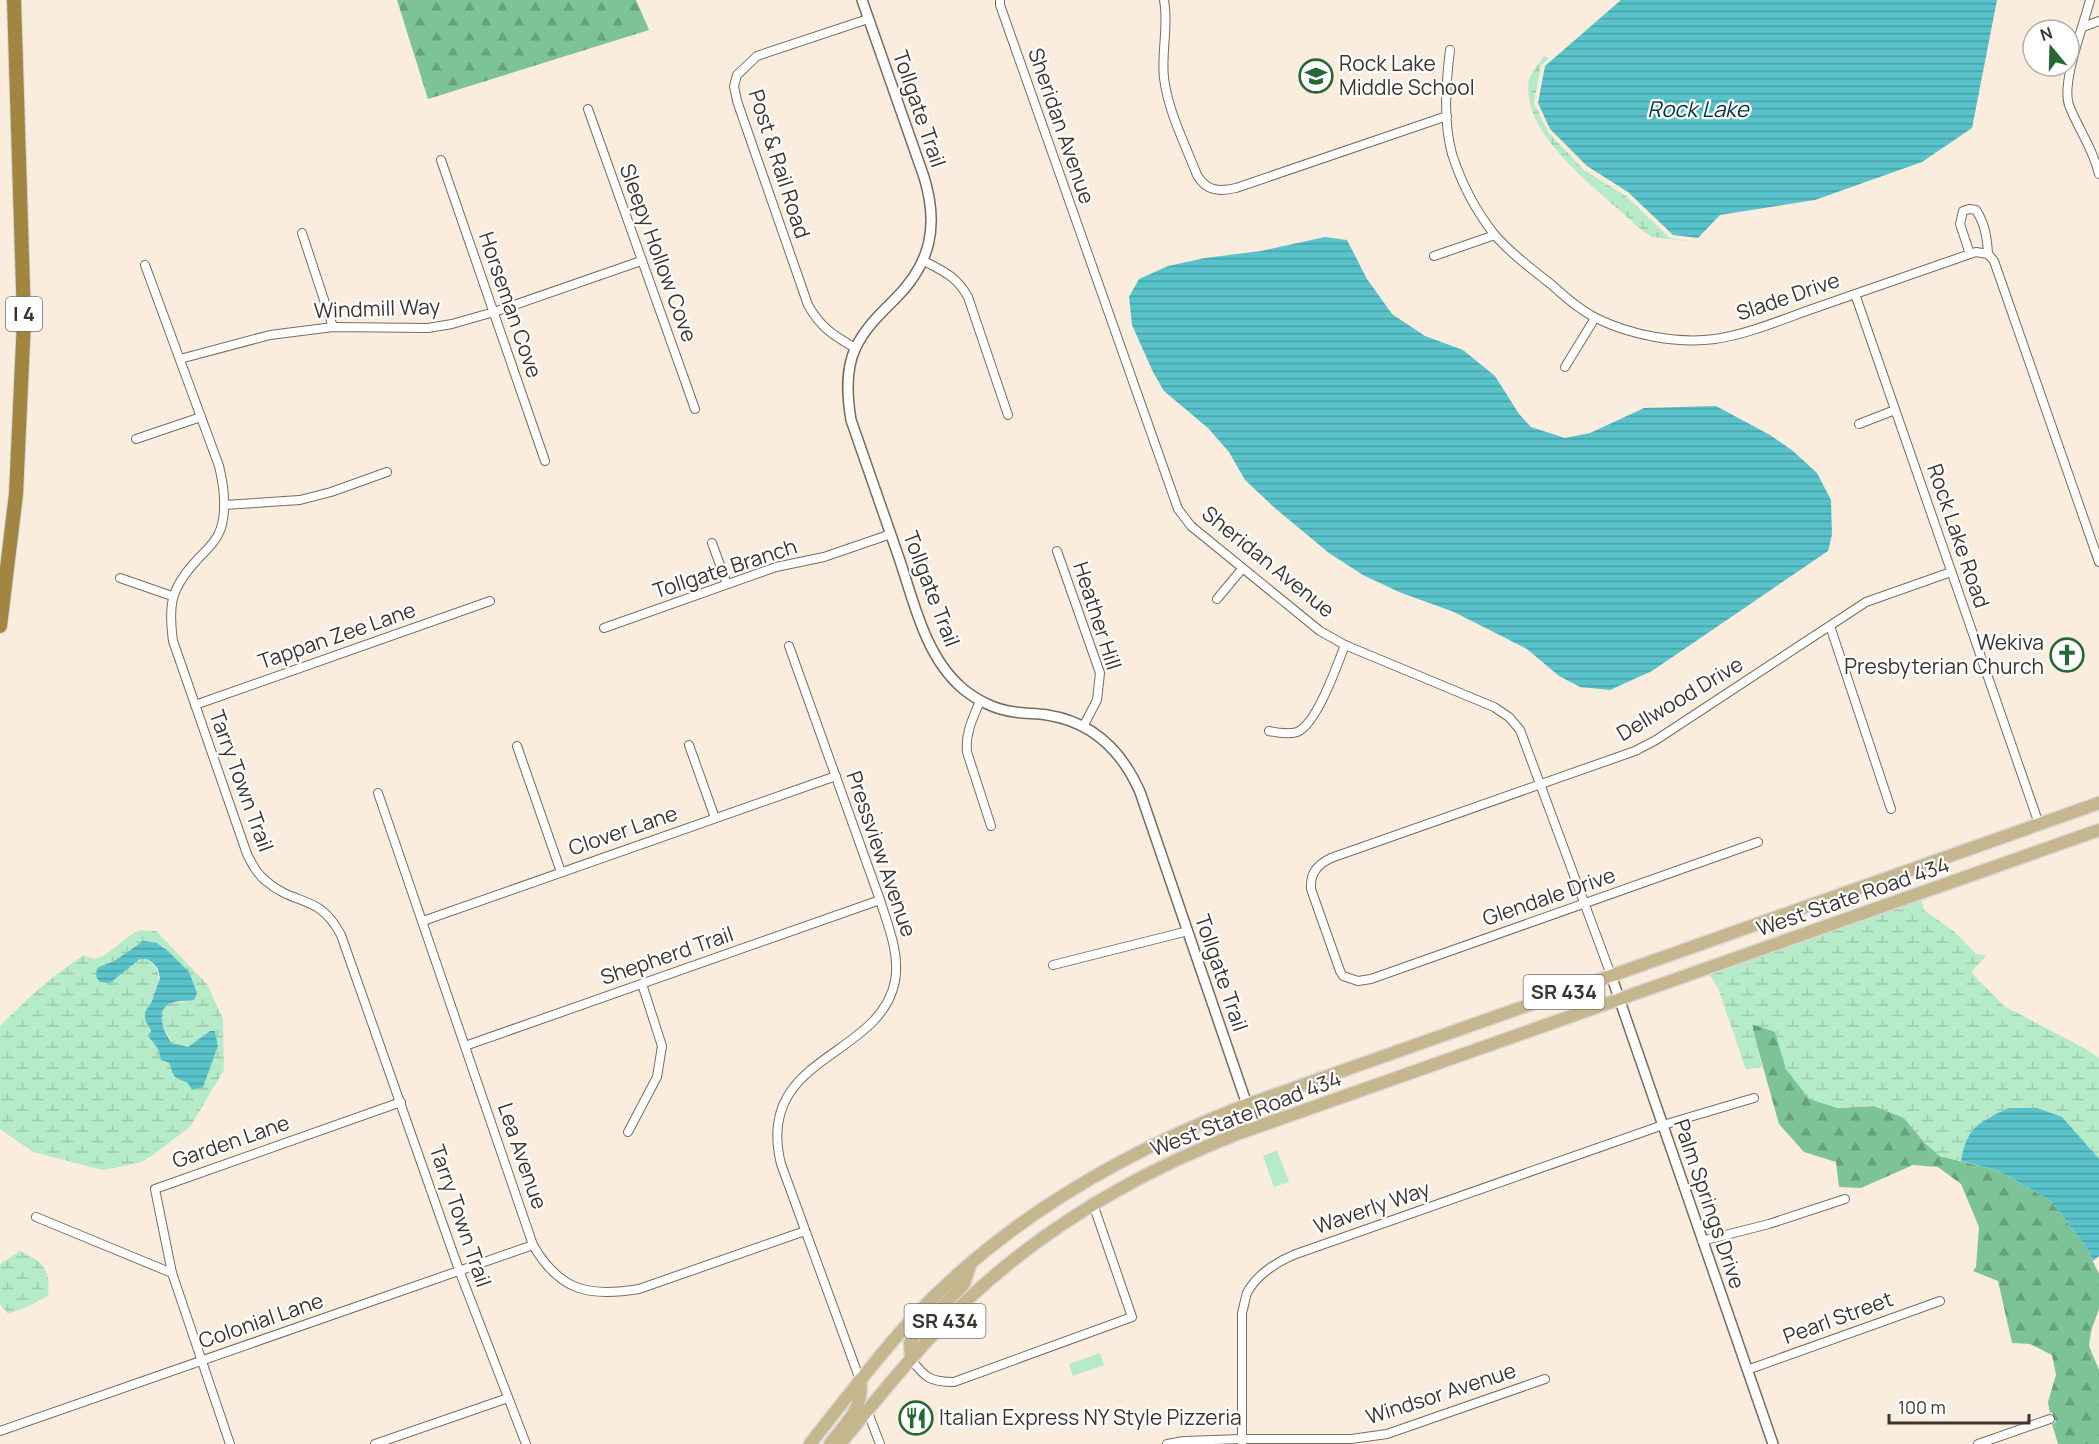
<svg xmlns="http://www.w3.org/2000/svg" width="2099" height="1444" viewBox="0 0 2099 1444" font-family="Manrope,sans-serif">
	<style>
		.forest { fill: url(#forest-firs) }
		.wetland { fill: url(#wetland-marsh); fill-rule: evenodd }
		.pitch { fill: #b5ebc8 }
		.water { fill: url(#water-rules) }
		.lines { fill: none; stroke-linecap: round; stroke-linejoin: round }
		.minor-casing { stroke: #796c5f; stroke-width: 10 }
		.tertiary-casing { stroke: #796c5f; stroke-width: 12 }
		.primary-casing { stroke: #d8d7d6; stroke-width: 15 }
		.motorway-casing { stroke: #d8d7d6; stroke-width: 16 }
		.minor { stroke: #fff; stroke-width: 8 }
		.tertiary { stroke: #fff; stroke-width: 9 }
		.primary { stroke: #c6b68d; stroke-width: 12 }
		.motorway { stroke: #a08641; stroke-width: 14 }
		.labels { text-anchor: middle; stroke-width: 4.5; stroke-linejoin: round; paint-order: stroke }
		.shield { fill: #fff; stroke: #76726e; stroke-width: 1.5 }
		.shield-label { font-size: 20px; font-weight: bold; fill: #3b3530 }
		.poi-label { font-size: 21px; fill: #3b3530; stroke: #fff; text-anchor: start }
		.street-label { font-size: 21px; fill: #3b3530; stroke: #fff }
		.water-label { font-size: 22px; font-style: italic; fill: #003639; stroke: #fff }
	</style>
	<defs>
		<pattern id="forest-firs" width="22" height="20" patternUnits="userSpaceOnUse" patternTransform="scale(1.5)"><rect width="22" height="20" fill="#7cc498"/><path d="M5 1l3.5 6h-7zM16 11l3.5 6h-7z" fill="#67a07c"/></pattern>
		<pattern id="wetland-marsh" width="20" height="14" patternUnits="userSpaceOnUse" patternTransform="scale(1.5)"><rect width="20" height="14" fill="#b5ebc8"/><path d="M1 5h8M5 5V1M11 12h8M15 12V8" fill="none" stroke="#9dcaac"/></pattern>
		<pattern id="water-rules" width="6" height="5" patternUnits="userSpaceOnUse" patternTransform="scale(1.5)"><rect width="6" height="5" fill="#59c3cb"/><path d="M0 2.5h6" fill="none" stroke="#4b9fa5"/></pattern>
	</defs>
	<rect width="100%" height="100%" fill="#fbedde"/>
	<!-- forest -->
	<g class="forest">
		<path d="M 397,0 L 636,0 L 649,30 L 428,99 Z"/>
		<path d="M 1751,1024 L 1775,1031 L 1786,1069 L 1837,1108 L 1874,1106 L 1904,1118 L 1925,1143 L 1940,1156 L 1999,1171 L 2051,1201 L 2086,1247 L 2099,1274 L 2099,1309 L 2091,1331 L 2089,1346 L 2099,1370 L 2099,1444 L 2058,1444 L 2052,1424 L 2056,1422 L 2052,1412 L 2050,1413 L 2048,1402 L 2056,1375 L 2052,1355 L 2030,1344 L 2012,1343 L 1998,1281 L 1973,1271 L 1976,1267 L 1979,1227 L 1961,1184 L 1938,1167 L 1913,1165 L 1861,1188 L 1839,1187 L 1836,1162 L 1804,1152 L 1779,1124 Z"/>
	</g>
	<!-- wetland -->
	<g class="wetland">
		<path d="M 1544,56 L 1549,58 L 1541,65 L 1534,103 L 1548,132 L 1584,170 L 1626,196 L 1670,238 L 1696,242 L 1652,237 L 1639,228 C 1605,194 1519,136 1529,80 C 1531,72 1540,63 1544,56 Z"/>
		<path d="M 1921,899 L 1924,910 L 1955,932 L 1976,954 L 1987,955 L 1971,972 L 2004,1006 L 2086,1049 L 2099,1058 L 2099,1159 L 1990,1116 C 1972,1128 1964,1140 1961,1161 L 1940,1156 L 1925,1143 L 1904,1118 L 1874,1106 L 1837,1108 L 1809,1099 L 1786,1069 L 1775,1032 L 1752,1024 L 1762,1067 L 1746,1070 L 1718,988 L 1709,974 Z"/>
		<path d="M 140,930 L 156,931 L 207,984 L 223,1019 L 224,1070 L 190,1127 L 150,1157 L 139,1163 L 102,1170 L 33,1152 L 0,1129 L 0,1026 C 26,1000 52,975 84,955 C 88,957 93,960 98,958 C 110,955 125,936 140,930 ZM 136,945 L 163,946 L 173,957 L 185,1002 C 174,1000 165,1004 161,1015 L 162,1025 L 173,1043 L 188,1047 L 210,1031 L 215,1031 L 218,1046 L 211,1065 L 188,1083 C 174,1077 173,1079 169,1063 L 164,1062 L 158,1049 L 150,1040 C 152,1028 144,1019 145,1013 C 146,1011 149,1006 150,1005 C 159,988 165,971 147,959 L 140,959 L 110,983 L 107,963 L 114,961 Z"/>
		<path d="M 20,1251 C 43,1262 51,1268 48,1296 L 27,1307 L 8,1314 L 0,1304 L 0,1264 Z"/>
	</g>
	<!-- pitch -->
	<g class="pitch">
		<path d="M 1277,1150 L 1289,1182 L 1274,1187 L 1263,1156 Z"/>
		<path d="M 1100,1353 L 1104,1365 L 1073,1376 L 1069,1364 Z"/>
	</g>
	<!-- water -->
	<g class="water">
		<path d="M 1621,0 L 1997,0 L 1972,128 L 1922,162 L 1815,200 L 1720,215 L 1698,238 L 1673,235 L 1628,192 L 1587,166 L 1550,129 L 1538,103 L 1545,66 Z"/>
		<path d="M 1325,237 L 1347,240 L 1367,279 L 1392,314 L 1425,336 L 1463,350 L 1495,376 L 1519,414 L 1531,427 L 1565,438 L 1590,433 L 1644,408 L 1716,406 L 1770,435 L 1793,451 L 1817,473 L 1831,500 L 1832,535 L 1828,551 L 1652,671 L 1610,690 L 1580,687 L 1559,676 L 1527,649 L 1454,612 L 1399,592 L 1363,575 L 1329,553 L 1276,509 L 1245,480 L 1229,452 L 1208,428 L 1164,391 L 1153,372 L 1132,325 L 1129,297 L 1139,279 L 1168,266 L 1205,258 L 1261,251 Z"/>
		<path d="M 143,941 L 157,943 L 168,951 L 189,972 L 197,993 L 194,1000 C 187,1001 181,1000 174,1002 C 153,1008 163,1032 172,1043 L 188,1047 L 210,1031 L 215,1031 L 218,1046 L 203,1087 L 192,1090 L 188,1083 C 174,1077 174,1079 169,1063 L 161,1060 L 158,1049 L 148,1036 L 151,1031 L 145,1019 L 145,1012 L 152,1001 L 160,978 L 158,969 L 153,963 L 147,959 L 140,959 L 110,983 L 100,982 C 95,977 95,973 99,967 L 114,961 Z"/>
		<path d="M 2009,1108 L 2037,1108 L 2062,1117 L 2099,1159 L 2099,1256 L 2093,1261 L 2086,1247 L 2051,1201 L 1999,1171 L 1961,1161 C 1966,1128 1980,1121 2009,1108 Z"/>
	</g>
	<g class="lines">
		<!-- minor casing -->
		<g class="minor-casing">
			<g id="minor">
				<path d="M 1000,0 L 1000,5 L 1178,509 L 1191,526 L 1320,631 L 1345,645 L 1494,707 L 1509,717 L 1520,730 L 1611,975"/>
				<path d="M 1164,0 C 1169,26 1161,52 1164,78 C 1168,111 1185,144 1197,175 C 1206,191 1219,192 1236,188 L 1447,116"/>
				<path d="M 2090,0 C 2084,24 2061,83 2069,105 C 2078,129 2093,148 2099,174"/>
				<path d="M 2083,27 L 2099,21"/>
				<path d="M 1450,50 C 1446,83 1443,121 1452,154 C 1461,182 1476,211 1494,234 C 1510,253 1533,270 1552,285 C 1565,297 1580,310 1596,318 C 1630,335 1677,344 1715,339 C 1749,334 1783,319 1815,308 C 1867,290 1918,272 1970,254 L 1976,252 L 1988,254 L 1994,261 L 2099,562"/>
				<path d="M 588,109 L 695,409"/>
				<path d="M 441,160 L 545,461"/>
				<path d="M 302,233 L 333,327"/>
				<path d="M 1970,254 L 1960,224 L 1963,211 L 1969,209 L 1976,210 C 1985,224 1987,237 1988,254"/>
				<path d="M 1434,256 L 1495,235"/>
				<path d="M 924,261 C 945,272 957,277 968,297 L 1008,415"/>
				<path d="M 145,265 L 219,466 C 224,486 228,516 218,535 C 213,545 204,552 197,560 C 171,588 168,604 173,641 L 247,854 C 252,864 257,874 266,881 C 296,907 319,893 341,935 L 459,1270 L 526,1444"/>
				<path d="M 1855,294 L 2039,824"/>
				<path d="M 855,348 C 833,335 821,328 808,305 L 737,101 L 734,86 L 737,75 L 757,56 L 868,19"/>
				<path d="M 180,359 L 270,335 L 333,327 L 428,328 L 452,324 L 494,312 L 641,261"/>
				<path d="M 1565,367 L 1595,318"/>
				<path d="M 1859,424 L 1895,410"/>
				<path d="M 136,439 L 201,417"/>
				<path d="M 224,505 L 300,500 L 331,492 L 387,472"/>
				<path d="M 712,543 L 727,584"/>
				<path d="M 1057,551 L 1100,673 L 1097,700 L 1084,725"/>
				<path d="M 120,578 L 172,596"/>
				<path d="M 1217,599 L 1242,569"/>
				<path d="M 1830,626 L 1891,809"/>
				<path d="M 604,628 L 776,567 L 824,557 L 891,534"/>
				<path d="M 789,646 L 880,900 C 888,926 900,953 895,981 C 880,1059 754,1055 781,1164 L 860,1380"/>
				<path d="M 980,701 C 973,718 965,733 967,752 L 991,826"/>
				<path d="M 195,705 L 490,601"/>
				<path d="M 1269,731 C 1278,733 1288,735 1297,732 C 1317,724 1337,665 1345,645"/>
				<path d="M 689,745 L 715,818"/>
				<path d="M 517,746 L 561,872"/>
				<path d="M 378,793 L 533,1245 C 560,1292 590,1297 639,1289 L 805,1231"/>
				<path d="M 1758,842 L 1371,979 L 1358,981 L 1343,976 L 1340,971 L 1311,889 C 1310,873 1317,865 1331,858 L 1635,751 L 1656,740 L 1866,602 L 1951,572"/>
				<path d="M 423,921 L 836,776"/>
				<path d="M 1053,965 L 1188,931"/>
				<path d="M 465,1046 L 880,900"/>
				<path d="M 628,1132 L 657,1077 L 662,1046 L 642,984"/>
				<path d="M 36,1217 L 172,1273"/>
				<path d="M 1702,1241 L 1769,1224 L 1845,1199"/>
				<path d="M 911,1359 C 925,1378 931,1382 954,1382 L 1132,1317 L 1093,1204"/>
				<path d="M 1747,1370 L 1940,1301"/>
				<path d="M 867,1410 L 880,1444"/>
				<path d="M 0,1431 L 533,1245"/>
				<path d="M 230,1444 L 172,1273 L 155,1189 L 401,1102"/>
				<path d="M 375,1444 L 508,1398"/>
				<path d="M 1167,1444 L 1184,1441 L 1242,1439 L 1351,1439 L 1387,1434 L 1545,1379"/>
				<path d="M 1242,1444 L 1242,1313 C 1244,1306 1245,1299 1247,1293 C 1256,1275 1278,1261 1296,1254 L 1663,1125 L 1754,1098"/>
				<path d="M 1978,1444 L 2050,1419"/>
			</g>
		</g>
		<!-- tertiary casing -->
		<g class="tertiary-casing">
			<g id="tertiary">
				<path d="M 862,0 L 924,177 C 939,226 931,264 894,300 C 880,314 865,328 856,347 C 845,369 847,396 851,420 C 867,466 883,512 899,558 C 914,602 925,656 962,688 C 976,700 996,710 1015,712 C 1025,714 1036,713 1047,715 C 1093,722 1122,751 1140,792 L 1255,1128"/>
				<path d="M 1611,975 L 1773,1444"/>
			</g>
		</g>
		<!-- primary casing -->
		<g class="primary-casing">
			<g id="primary">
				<path d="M 911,1359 L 910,1343 L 915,1334 L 964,1284 L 970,1265"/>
				<path d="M 810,1444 C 843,1402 875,1360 911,1320 C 1003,1221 1121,1153 1246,1105 L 2099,803"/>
				<path d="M 830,1444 C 845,1424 865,1407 860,1380"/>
				<path d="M 840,1444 C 873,1404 905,1363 941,1326 C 1023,1240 1127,1177 1237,1134 L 2099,830"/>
			</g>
		</g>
		<!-- motorway casing -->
		<g class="motorway-casing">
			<path id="motorway" d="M 0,626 L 16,494 L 24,320 L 14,0"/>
		</g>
		<!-- minor -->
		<use href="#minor" class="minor"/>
		<!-- tertiary -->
		<use href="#tertiary" class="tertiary"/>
		<!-- primary -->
		<use href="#primary" class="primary"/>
		<!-- motorway -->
		<use href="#motorway" class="motorway"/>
	</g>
	<!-- icons -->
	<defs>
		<g id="school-ring" transform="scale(1.725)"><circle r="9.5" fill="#fff" stroke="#246834" stroke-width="1.5"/><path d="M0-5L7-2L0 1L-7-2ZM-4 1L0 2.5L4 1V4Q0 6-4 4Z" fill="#246834"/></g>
		<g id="church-ring" transform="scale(1.725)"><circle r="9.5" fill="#fff" stroke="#246834" stroke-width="1.5"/><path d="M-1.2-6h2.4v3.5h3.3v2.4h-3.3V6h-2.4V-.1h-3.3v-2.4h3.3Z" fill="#246834"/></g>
		<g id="restaurant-ring" transform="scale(1.725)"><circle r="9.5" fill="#fff" stroke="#246834" stroke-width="1.5"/><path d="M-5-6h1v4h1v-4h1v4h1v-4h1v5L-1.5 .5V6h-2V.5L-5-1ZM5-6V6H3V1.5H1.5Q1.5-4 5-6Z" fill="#246834"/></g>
	</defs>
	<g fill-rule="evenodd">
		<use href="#school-ring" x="1316" y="76"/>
		<use href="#church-ring" x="2067" y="655"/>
		<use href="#restaurant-ring" x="916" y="1418"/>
	</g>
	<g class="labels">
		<!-- shield labels -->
		<g class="shield">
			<rect x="6" y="297" width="36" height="34" rx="4.5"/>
			<rect x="1523.5" y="975" width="81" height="34" rx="4.5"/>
			<rect x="904.5" y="1304" width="81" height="34" rx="4.5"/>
		</g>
		<g class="shield-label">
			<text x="24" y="321">I 4</text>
			<text x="1564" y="999">SR 434</text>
			<text x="945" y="1328">SR 434</text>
		</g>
		<!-- poi labels -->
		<g class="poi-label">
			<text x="1339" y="71">Rock Lake<tspan x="1339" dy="24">Middle School</tspan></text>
			<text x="2044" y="650" text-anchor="end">Wekiva<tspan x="2044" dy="24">Presbyterian Church</tspan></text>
			<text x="939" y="1425">Italian Express NY Style Pizzeria</text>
		</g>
		<!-- street labels -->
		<g class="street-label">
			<text transform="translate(919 109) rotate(71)" y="7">Tollgate Trail</text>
			<text transform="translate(1061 126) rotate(71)" y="7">Sheridan Avenue</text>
			<text transform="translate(779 164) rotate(72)" y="7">Post &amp; Rail Road</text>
			<text transform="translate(658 253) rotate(70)" y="7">Sleepy Hollow Cove</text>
			<text transform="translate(1788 297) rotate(-19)" y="7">Slade Drive</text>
			<text transform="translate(510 305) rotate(71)" y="7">Horseman Cove</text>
			<text transform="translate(377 309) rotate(-2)" y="7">Windmill Way</text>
			<text transform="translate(1958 536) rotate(71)" y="7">Rock Lake Road</text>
			<text transform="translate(1268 562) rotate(39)" y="7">Sheridan Avenue</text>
			<text transform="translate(725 569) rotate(-18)" y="7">Tollgate Branch</text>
			<text transform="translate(931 589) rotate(69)" y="7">Tollgate Trail</text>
			<text transform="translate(1097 616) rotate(72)" y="7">Heather Hill</text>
			<text transform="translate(337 636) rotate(-19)" y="7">Tappan Zee Lane</text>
			<text transform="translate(1680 699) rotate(-31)" y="7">Dellwood Drive</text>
			<text transform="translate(241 781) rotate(70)" y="7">Tarry Town Trail</text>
			<text transform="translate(623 831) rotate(-19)" y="7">Clover Lane</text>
			<text transform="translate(881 854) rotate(71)" y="7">Pressview Avenue</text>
			<text transform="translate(1549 897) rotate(-19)" y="7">Glendale Drive</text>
			<text transform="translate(1853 897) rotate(-19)" y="7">West State Road 434</text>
			<text transform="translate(667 956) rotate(-19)" y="7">Shepherd Trail</text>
			<text transform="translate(1221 973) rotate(71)" y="7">Tollgate Trail</text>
			<text transform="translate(1246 1114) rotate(-21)" y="7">West State Road 434</text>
			<text transform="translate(231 1142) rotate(-19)" y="7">Garden Lane</text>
			<text transform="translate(522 1156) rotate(71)" y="7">Lea Avenue</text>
			<text transform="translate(1709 1204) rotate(71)" y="7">Palm Springs Drive</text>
			<text transform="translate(1372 1208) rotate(-19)" y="7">Waverly Way</text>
			<text transform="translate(460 1216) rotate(71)" y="7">Tarry Town Trail</text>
			<text transform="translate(1838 1318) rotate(-20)" y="7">Pearl Street</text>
			<text transform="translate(261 1321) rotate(-19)" y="7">Colonial Lane</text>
			<text transform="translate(1441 1394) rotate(-18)" y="7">Windsor Avenue</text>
		</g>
		<!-- water labels -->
		<g class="water-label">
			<text x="1698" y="117">Rock Lake</text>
		</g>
	</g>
	<!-- north arrow -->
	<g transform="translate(2051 48) rotate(341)"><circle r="28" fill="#ffffff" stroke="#b1aeac" stroke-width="1.5"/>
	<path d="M0-4.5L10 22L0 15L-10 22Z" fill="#246834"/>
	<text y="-9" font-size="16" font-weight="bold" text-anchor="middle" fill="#3b3530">N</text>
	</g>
	<!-- scale -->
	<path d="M1889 1414v9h140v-9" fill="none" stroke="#3b3530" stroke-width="3"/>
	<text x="1898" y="1414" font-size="18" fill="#3b3530" stroke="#ffffff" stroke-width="4.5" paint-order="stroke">100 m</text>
</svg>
